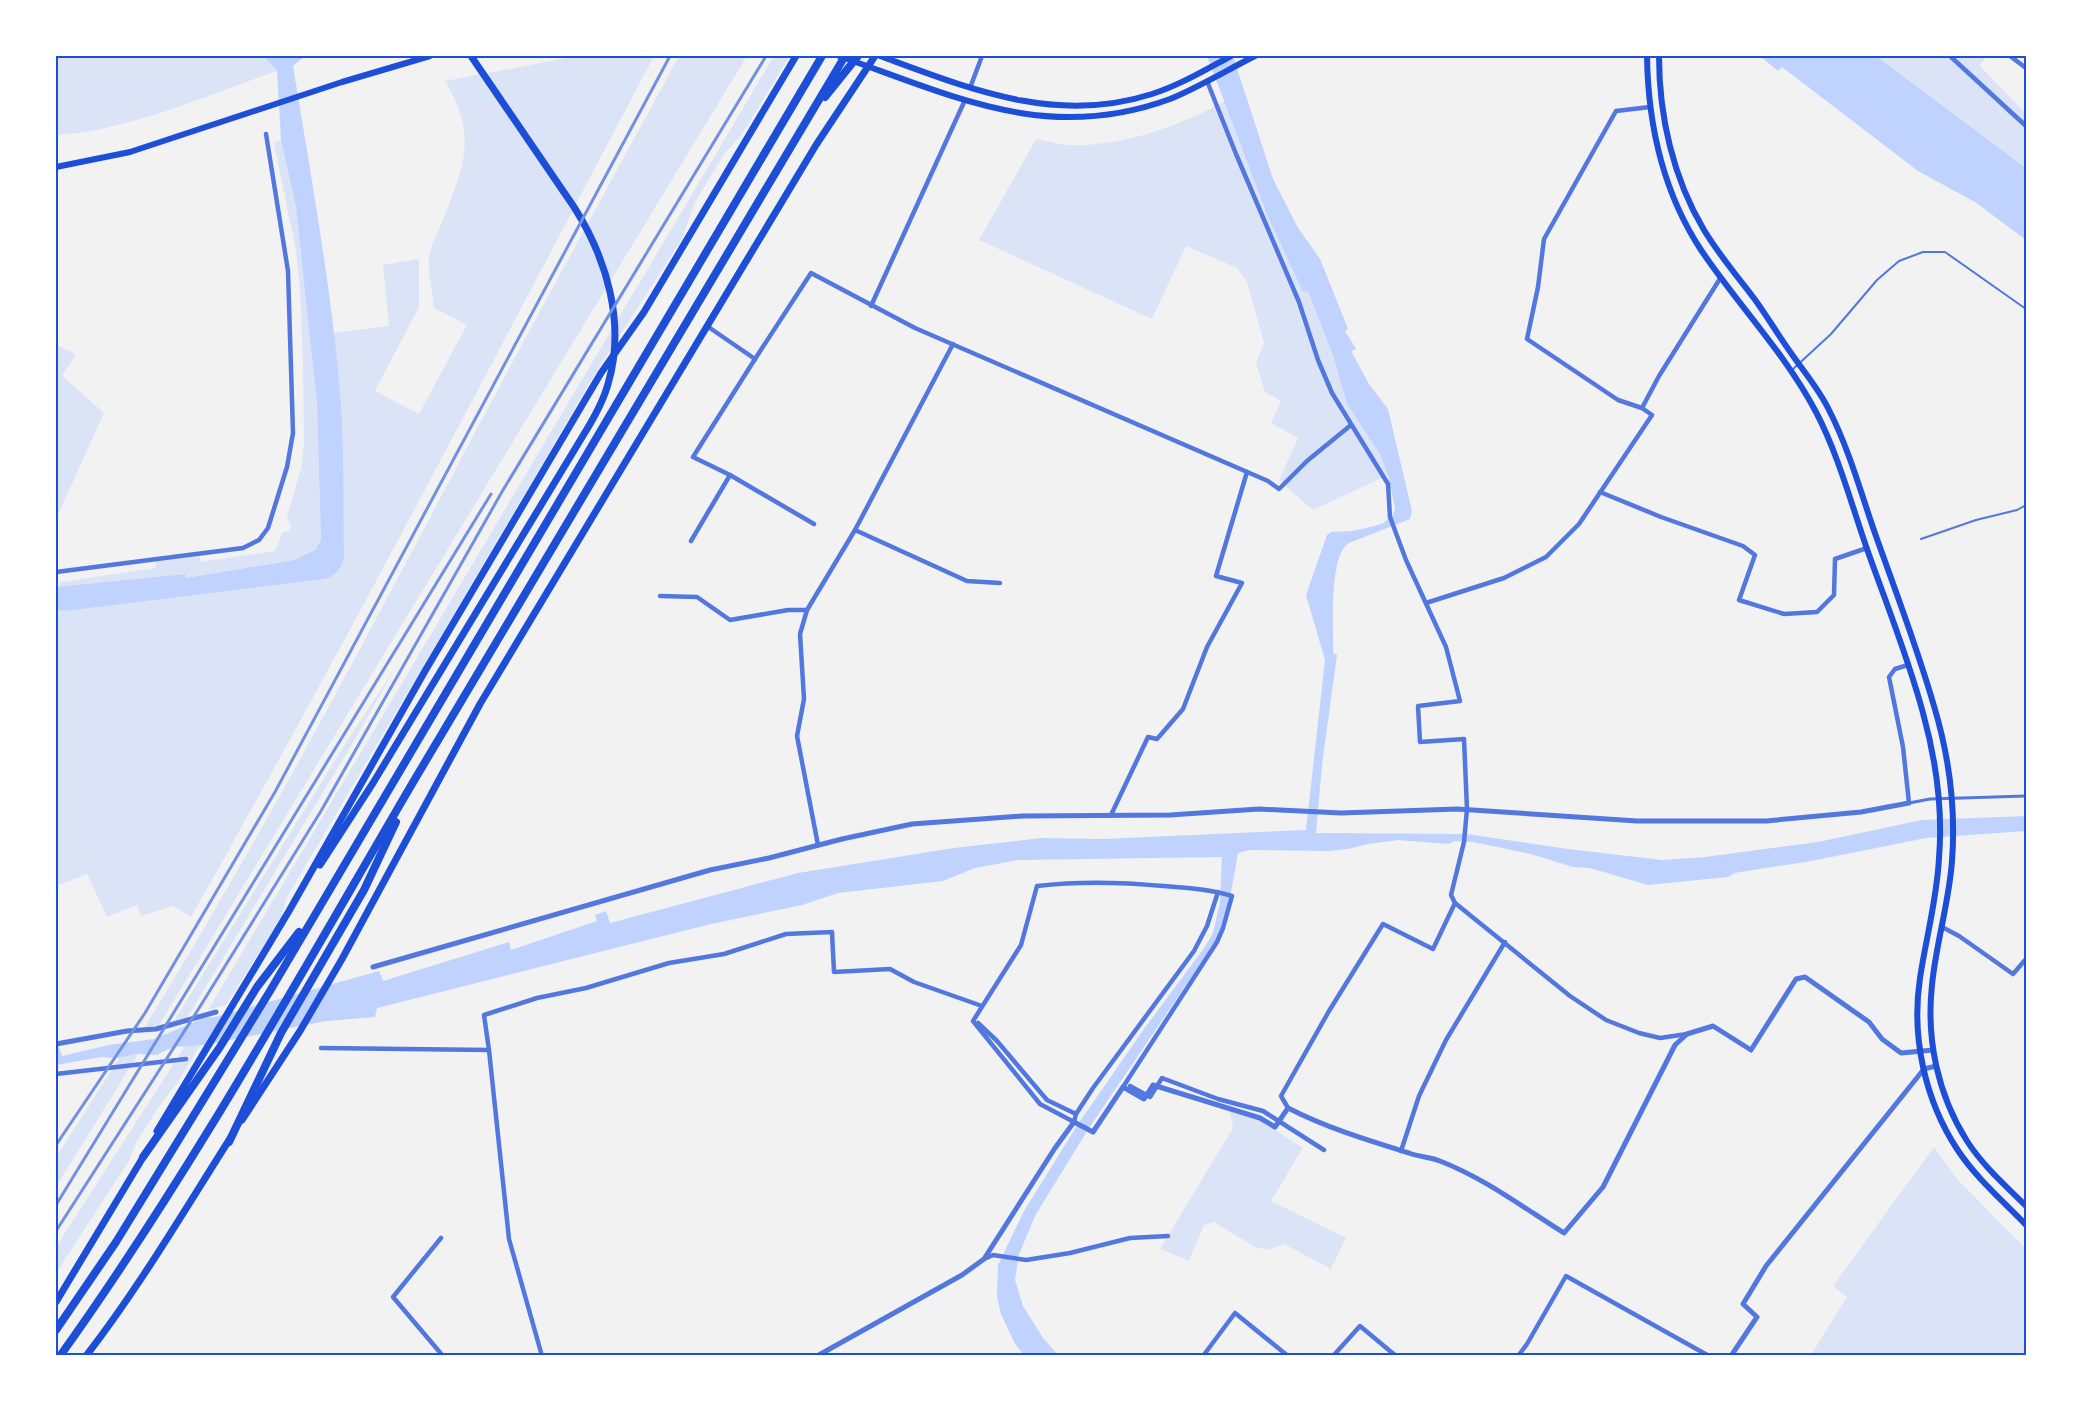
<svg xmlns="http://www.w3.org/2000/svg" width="2082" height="1411" viewBox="0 0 2082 1411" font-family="Georgia,serif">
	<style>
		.green { fill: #dbe4f7 }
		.water { fill: #bfd3fe }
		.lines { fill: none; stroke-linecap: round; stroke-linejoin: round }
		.service { stroke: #5277de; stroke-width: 2 }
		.pedestrian { stroke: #5277de; stroke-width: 3 }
		.minor { stroke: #5277de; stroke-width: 4.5 }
		.tertiary { stroke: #5277de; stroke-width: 5 }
		.secondary { stroke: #1d4ed8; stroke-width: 6 }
		.primary { stroke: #1d4ed8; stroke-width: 7 }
		.trunk { stroke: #1d4ed8; stroke-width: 8 }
		.rail { stroke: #7290e2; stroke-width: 3 }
		.neatline { fill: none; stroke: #1d4ed8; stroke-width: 2 }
	</style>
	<rect width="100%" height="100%" fill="#f2f2f2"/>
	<!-- green -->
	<g class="green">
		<path d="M 56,56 L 264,56 L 277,71 C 219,91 162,116 101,129 C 87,133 71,133 56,135 Z"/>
		<path d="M 578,56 L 654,56 C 502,344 352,633 191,917 L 173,906 L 141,916 L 137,905 L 107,917 L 87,874 L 59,885 L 56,888 L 56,610 L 66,611 L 324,579 L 343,563 L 342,420 L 333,333 L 389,326 L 383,265 L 419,259 L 419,307 L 375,391 L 419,414 L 467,325 L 434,308 C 433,295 427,268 429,257 C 431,245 438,233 442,222 C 464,167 478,136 445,81 Z"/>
		<path d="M 679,56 L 747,56 L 159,1025 L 144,1028 C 265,832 372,627 480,423 C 545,300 613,178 679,56 Z"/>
		<path d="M 774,56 L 789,57 L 742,134 L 725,153 L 695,202 L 682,239 L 598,369 L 286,899 L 282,916 L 226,1005 L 208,1010 Z"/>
		<path d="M 1876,56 L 1988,56 L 1979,65 L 2026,114 L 2026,168 Z"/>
		<path d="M 1225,101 L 1268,217 L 1303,291 L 1308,290 L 1333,355 L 1347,404 L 1380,453 L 1388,475 L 1313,510 L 1279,480 L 1298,438 L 1271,423 L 1281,401 L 1265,392 L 1256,363 L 1264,343 L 1247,282 L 1237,268 L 1186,246 L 1152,319 L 979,240 L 1036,139 C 1046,141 1057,144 1068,145 C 1120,147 1181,126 1225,101 Z"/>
		<path d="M 281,140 L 296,206 L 308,311 L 317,403 L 321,540 C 316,552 306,556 294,560 L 185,578 L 185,574 L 58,587 L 61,582 L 155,568 L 156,562 L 200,556 L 200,562 L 275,551 L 282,533 L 289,531 L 291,526 L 287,517 L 301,468 L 304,445 L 303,364 L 300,287 L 296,251 L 274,143 Z"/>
		<path d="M 56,345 L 76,354 L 62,376 L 104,413 L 56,519 Z"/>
		<path d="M 396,667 L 352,744 L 187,1018 L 174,1021 L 347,741 Z"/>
		<path d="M 200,1045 L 178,1082 L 162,1102 L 137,1141 L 129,1161 L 56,1273 L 56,1247 L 185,1046 Z"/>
		<path d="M 138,1054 L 56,1187 L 56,1157 L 120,1057 Z"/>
		<path d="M 1230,1112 L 1260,1120 L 1303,1148 L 1271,1201 L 1346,1238 L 1331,1269 L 1284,1244 L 1268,1250 L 1255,1247 L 1214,1222 L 1204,1225 L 1189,1261 L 1160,1249 L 1233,1128 Z"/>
		<path d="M 1934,1147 L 1958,1180 L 2026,1249 L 2026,1355 L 1811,1355 L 1847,1297 L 1833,1286 Z"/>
	</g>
	<!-- water -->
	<g class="water">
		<path d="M 264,56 L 305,56 L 293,66 C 312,183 334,301 342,419 C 344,465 343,511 344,557 C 342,568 336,576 324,579 L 66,611 L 56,610 L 56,587 L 185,574 L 186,578 L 294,560 L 315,550 L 321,540 L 317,403 L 296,207 L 281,140 L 277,71 Z"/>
		<path d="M 1207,56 L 1233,56 L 1273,179 L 1298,228 L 1320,259 L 1348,329 L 1345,331 L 1356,349 L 1351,351 L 1369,384 L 1388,409 L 1412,511 L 1410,519 L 1349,543 C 1328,555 1334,630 1333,653 L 1337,655 L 1322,765 L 1316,833 L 1467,834 L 1568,849 L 1662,860 L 1705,857 L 1818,842 L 1922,820 L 2026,816 L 2026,831 L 1926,838 L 1811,861 L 1734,873 L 1728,877 L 1648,885 L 1590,868 L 1573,867 L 1531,854 L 1473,842 L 1454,841 L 1449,844 L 1398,840 L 1368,844 L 1348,849 L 1330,851 L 1249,850 L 1238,853 L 1229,904 L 1216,941 L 1089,1128 L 1036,1214 L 1019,1254 L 1015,1280 L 1023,1306 L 1043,1338 L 1058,1355 L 1024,1355 L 1015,1344 L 1001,1314 L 997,1297 L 998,1265 L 1024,1211 L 1078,1124 L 1144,1029 L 1204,948 L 1213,933 L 1220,902 L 1222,857 L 1018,860 L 975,868 L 943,881 L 838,893 L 802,905 L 711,924 L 377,1008 L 375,1017 L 326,1021 L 205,1045 L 175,1047 L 166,1050 L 157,1055 L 138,1054 L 117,1058 L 101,1057 L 56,1065 L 56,1039 L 62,1056 L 109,1045 L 154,1039 L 204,1018 L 215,1017 L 379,971 L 383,981 L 509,942 L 511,950 L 597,921 L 595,915 L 606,911 L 610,923 L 798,873 L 954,848 L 1042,838 L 1103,839 L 1306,830 L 1325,660 L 1306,595 L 1327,535 L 1331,532 L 1353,531 L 1382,524 L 1393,515 L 1395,508 L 1388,475 L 1380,454 L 1347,404 L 1333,355 L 1308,291 L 1303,292 L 1268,217 Z"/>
		<path d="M 1760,56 L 1876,56 L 2026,168 L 2026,240 L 1975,202 L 1918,171 L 1782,67 L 1778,71 Z"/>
	</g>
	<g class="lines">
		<!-- service -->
		<g class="service">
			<path d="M 1792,370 L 1831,334 L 1877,280 L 1899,261 L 1923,252 L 1945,252 L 2026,309"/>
			<path d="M 1921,539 L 1976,520 L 2017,510 L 2026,505"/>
		</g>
		<!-- pedestrian -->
		<path class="pedestrian" d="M 1909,803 L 1930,799 L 2026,796"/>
		<!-- minor -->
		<g class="minor">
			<path d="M 1950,56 L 2026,126"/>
			<path d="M 2010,56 L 2026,68"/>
			<path d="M 1207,81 L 1236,154 L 1299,302 L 1318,360 L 1332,393 L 1388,484 L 1390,517 L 1406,560 L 1446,647 L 1460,701 L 1418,706 L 1420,742 L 1464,739 L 1467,809 L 1464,842 L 1451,895 L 1455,903 L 1570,996 L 1606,1020 L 1639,1033 L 1660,1038 L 1687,1034"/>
			<path d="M 970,88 L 982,56"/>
			<path d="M 871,306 L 965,100"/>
			<path d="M 707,326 L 755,359 L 811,273 L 915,328 L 1268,481 L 1279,489 L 1307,461 L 1351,425"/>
			<path d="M 755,359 L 693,457 L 730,475 L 814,524"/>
			<path d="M 1642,408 L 1618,400 L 1527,339 L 1538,287 L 1544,239 L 1616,111 L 1650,107"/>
			<path d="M 1600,492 L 1661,517 L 1743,546 L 1755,555 L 1739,600 L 1784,614 L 1817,612 L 1834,595 L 1835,559 L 1867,548"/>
			<path d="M 855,530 L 967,581 L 1000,583"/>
			<path d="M 691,541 L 730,475"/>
			<path d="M 56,572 L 243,548 L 259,540 L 268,528 L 287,467 L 293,433 L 288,271 L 266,134"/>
			<path d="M 660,596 L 697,597 L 730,620 L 788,610 L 807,610"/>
			<path d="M 1426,603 L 1504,578 L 1546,557 L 1579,524 L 1652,415 L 1642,408 L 1659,376 L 1721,277"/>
			<path d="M 1908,665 L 1895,669 L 1889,677 L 1903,747 L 1909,803"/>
			<path d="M 1111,815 L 1148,737 L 1157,739 L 1183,709 L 1207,647 L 1242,583 L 1216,576 L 1247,472"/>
			<path d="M 818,845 L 797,736 L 804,699 L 800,634 L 807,610 L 855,530 L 953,344"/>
			<path d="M 1942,927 L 1959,936 L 2013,974 L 2026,959"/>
			<path d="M 978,1023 L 997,1041 L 1047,1100 L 1076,1114"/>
			<path d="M 321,1048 L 489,1050 L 484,1015 L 537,998 L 586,988 L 669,963 L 724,954 L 786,934 L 832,932 L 834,972 L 890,969 L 914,982 L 982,1006"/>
			<path d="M 489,1050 L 509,1239 L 542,1356"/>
			<path d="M 56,1074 L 186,1059"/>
			<path d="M 1130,1086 L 1150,1097 L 1162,1078 L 1218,1099 L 1263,1111 L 1324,1150"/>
			<path d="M 1123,1087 L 1217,942 L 1223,928 L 1232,896 C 1210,889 1187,888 1163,886 C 1121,882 1079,881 1037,886 L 1021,945 L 973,1021 L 1040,1104 L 1074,1122 L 1076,1114 L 1093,1088 L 1194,951 L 1207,926 L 1218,892"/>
			<path d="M 1288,1108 L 1281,1096 L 1329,1011 L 1383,924 L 1433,949 L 1455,903"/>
			<path d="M 1401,1151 L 1419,1096 L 1446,1040 L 1505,942"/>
			<path d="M 441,1238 L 393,1297 L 443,1356"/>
			<path d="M 984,1259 L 993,1255 L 1026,1260 L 1070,1253 L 1130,1238 L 1168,1236"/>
			<path d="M 1203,1356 L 1235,1313 L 1288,1356"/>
			<path d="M 1333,1356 L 1360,1326 L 1396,1356"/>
			<path d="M 1518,1356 L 1527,1344 L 1566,1276 L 1709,1356"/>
		</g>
		<!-- tertiary -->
		<g class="tertiary">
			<path d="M 373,967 L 710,870 L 769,858 L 842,839 L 912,824 L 1022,816 L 1170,815 L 1259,809 L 1341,813 L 1457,809 L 1637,821 L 1766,821 L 1861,812 L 1909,803"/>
			<path d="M 56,1044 L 127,1031 L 156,1029 L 216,1012"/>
			<path d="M 817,1356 L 962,1275 L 984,1259 L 1055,1148 L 1074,1122 L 1093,1132 L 1123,1087 L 1144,1099 L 1153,1085 L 1260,1118 L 1275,1127 L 1288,1108 C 1327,1128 1367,1140 1409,1153 C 1419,1157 1431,1157 1440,1161 C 1484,1178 1524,1208 1564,1233 L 1603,1187 L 1675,1045 L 1687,1034 L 1713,1026 L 1751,1050 L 1796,979 L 1805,977 L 1869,1022 L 1882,1039 L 1901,1053 L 1933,1050"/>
			<path d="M 1731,1356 L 1757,1317 L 1743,1304 L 1766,1266 L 1924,1069 L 1936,1066"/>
		</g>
		<!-- secondary -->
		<g class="secondary">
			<path d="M 839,56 C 953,96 1048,144 1170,99 C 1199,87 1227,70 1255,56"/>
			<path d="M 880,56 C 970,89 1056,125 1152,94 C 1180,85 1205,70 1231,56"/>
			<path d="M 1647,56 C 1648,124 1663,192 1701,250 C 1738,305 1785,353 1816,412 C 1838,454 1851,503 1867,549 C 1886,603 1908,657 1923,713 C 1936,760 1943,809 1939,858 C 1937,899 1926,938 1920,978 C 1911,1037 1925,1100 1957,1149 C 1976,1178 2003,1201 2026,1225"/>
			<path d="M 1659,56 C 1659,116 1673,178 1704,230 C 1719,255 1738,277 1756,301 C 1768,318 1779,336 1791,353 C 1804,372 1819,389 1829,410 C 1850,451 1862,497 1877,539 C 1897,595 1918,650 1934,706 C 1949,756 1956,809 1952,861 C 1949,903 1936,943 1932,985 C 1926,1040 1938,1095 1967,1141 C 1983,1166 2006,1186 2026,1206"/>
			<path d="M 56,167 L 130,152 L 342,82 L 430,56"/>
		</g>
		<!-- primary -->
		<g class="primary">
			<path d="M 320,865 L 373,783 L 584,434 C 594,418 603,402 608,384 C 626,324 607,259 574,207 L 471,56"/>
			<path d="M 242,1120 L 300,1031 L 342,959 L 480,704 L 816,145 L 875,56"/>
			<path d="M 157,1131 L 289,911 L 425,671 L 601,373 L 644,312 L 796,56"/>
			<path d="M 56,1302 L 145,1154"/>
			<path d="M 86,1356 C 140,1286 184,1211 231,1137"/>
		</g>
		<!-- trunk -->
		<g class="trunk">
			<path d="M 825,97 L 858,56"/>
			<path d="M 229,1142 L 281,1033 L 364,890 L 396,822"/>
			<path d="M 143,1157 L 220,1047 L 257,987 L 299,932"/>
			<path d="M 56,1330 L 116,1242 L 270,991 L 822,56"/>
			<path d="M 60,1356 C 191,1173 299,977 412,784 C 555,540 701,298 845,56"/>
		</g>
		<!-- rail -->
		<g class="rail">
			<path d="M 56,1145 L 145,1013 L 275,792 L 670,56"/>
			<path d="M 56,1205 L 491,494"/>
			<path d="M 56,1231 L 196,1013 L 321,811 L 503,490 L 766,56"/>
		</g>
	</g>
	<!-- border -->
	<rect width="2082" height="1411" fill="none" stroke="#ffffff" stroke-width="114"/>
	<rect x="57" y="57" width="1968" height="1297" class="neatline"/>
</svg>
